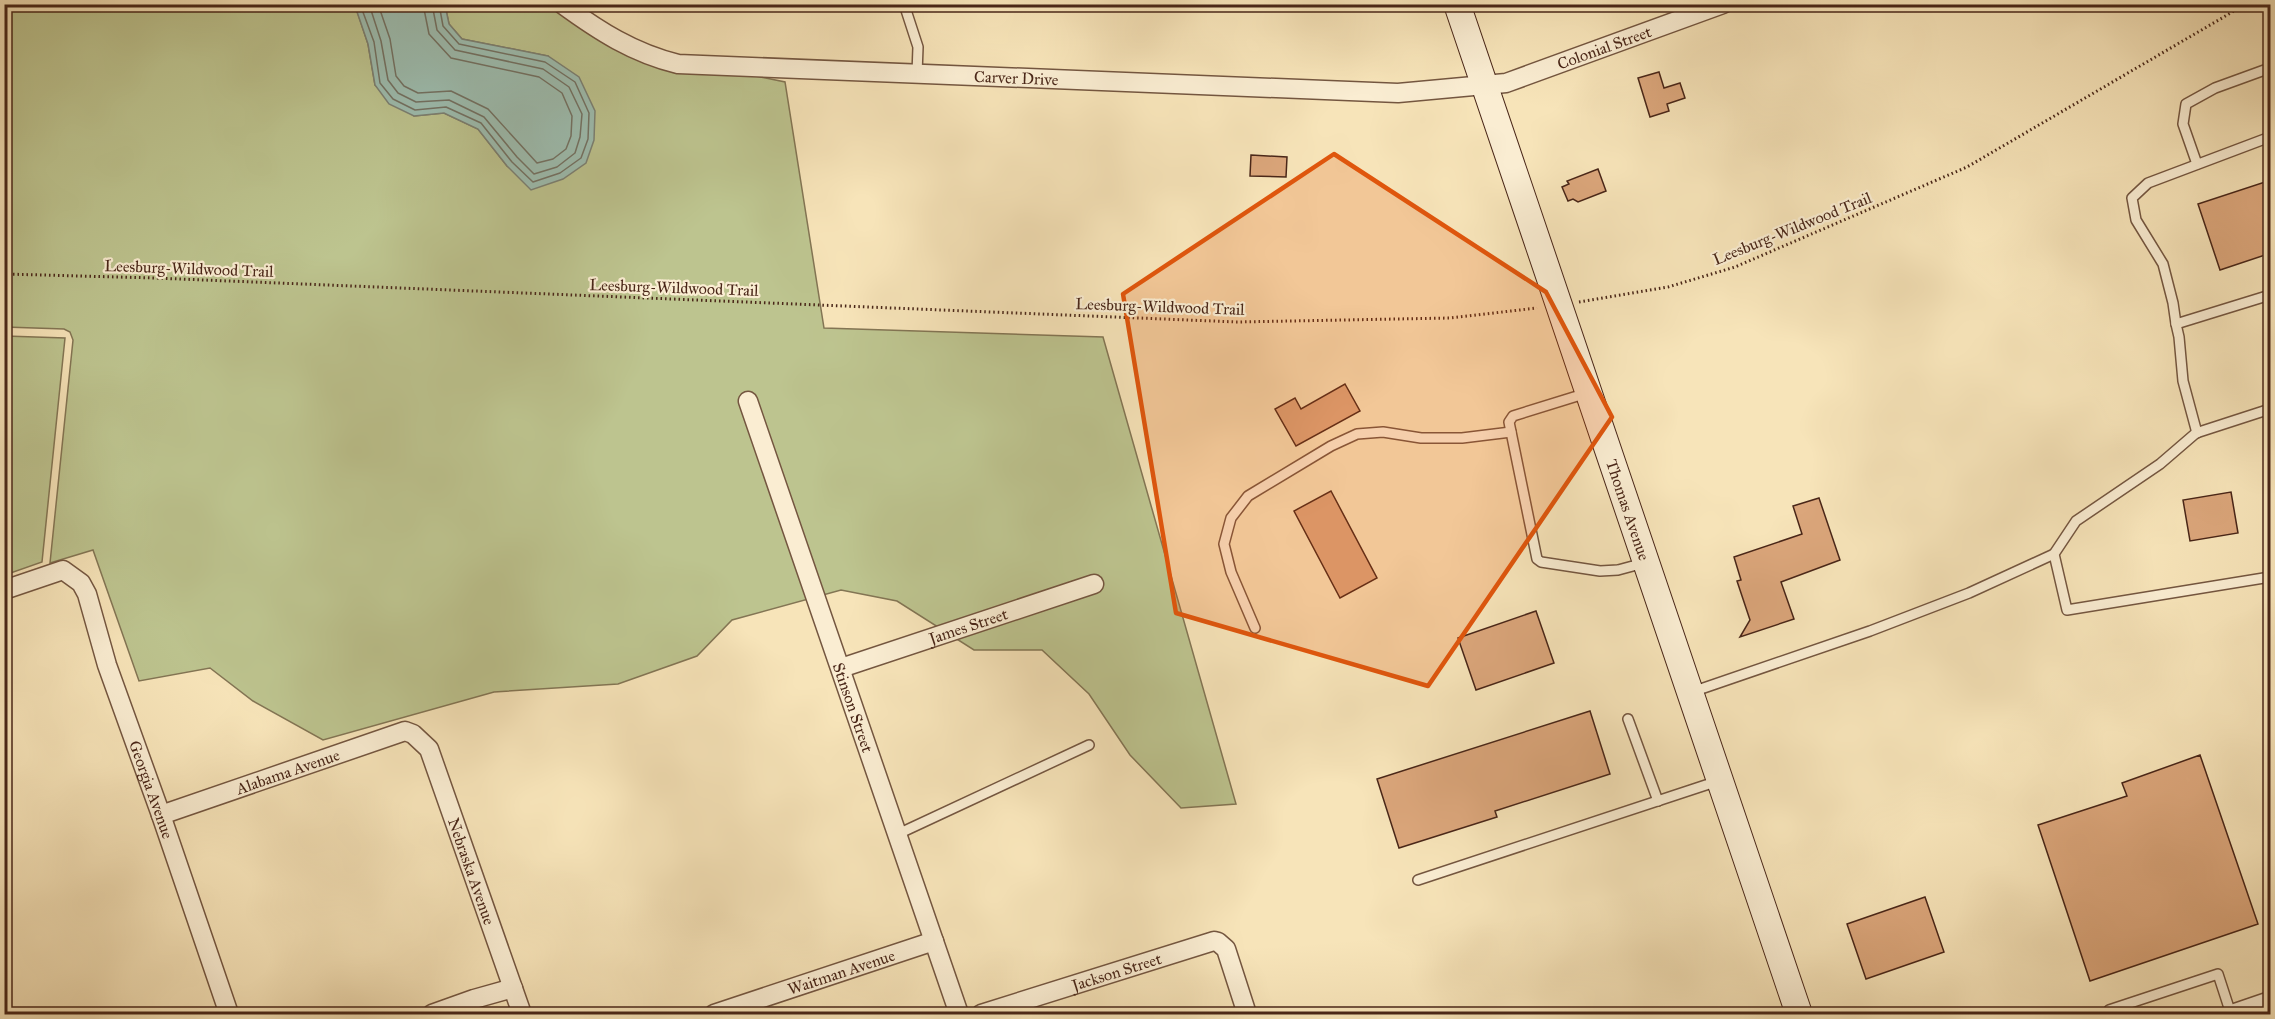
<svg xmlns="http://www.w3.org/2000/svg" width="2275" height="1019" viewBox="0 0 2275 1019" font-family="'IM FELL Great Primer',serif">
	<style>
		.green { fill: #bdc48f; stroke: #837554; stroke-width: 1.5 }
		.water { fill: #9dbeb1; stroke: #7b8174; stroke-width: 1.5 }
		.lines { fill: none; stroke-linecap: round; stroke-linejoin: round }
		.shore { stroke: #737264; stroke-width: 1.5 }
		.building { fill: #dba67b; stroke: #492618; stroke-width: 1.5 }
		.lane-casing { stroke: #745640; stroke-width: 12 }
		.street-casing { stroke: #745640; stroke-width: 21 }
		.secondary-casing { stroke: #492618; stroke-width: 28 }
		.path { stroke: #492618; stroke-width: 3; stroke-dasharray: 1.5 3; stroke-linecap: butt }
		.lane { stroke: #faedd2; stroke-width: 9 }
		.street { stroke: #faedd2; stroke-width: 18 }
		.secondary { stroke: #faedd2; stroke-width: 26 }
		.marked { fill: #e0560d; fill-opacity: 0.2; stroke: #e0560d; stroke-width: 4.5; stroke-linejoin: round }
		.labels { text-anchor: middle; stroke-width: 4.5; stroke-linejoin: round; paint-order: stroke }
		.street-label { font-size: 16px; fill: #492618; stroke: #faedd2 }
	</style>
	<rect width="100%" height="100%" fill="#f7e4b9"/>
	<filter id="stains"><feTurbulence type="fractalNoise" baseFrequency=".00333" numOctaves="4"/><feColorMatrix values="0 0 0 0 .2 0 0 0 0 .09 0 0 0 0 .02 0 0 0 .5 -.17"/></filter>
	<radialGradient id="worn" r=".72"><stop offset=".6" stop-color="#630" stop-opacity="0"/><stop offset="1" stop-color="#630" stop-opacity=".3"/></radialGradient>
	<!-- green -->
	<g class="green">
		<path d="M 5,5 L 352,5 L 356,8 L 368,44 L 375,85 L 414,116 L 444,113 L 478,129 L 507,166 L 548,56 L 462,39 L 449,24 L 445,5 L 573,5 L 651,54 L 785,82 L 824,328 L 1103,337 L 1236,804 L 1181,808 L 1130,755 L 1089,694 L 1042,650 L 974,650 L 897,601 L 841,590 L 732,620 L 697,656 L 618,684 L 494,692 L 323,740 L 253,701 L 210,668 L 139,681 L 93,550 L 50,563 L 73,340 L 70,332 L 64,329 L 5,327 Z"/>
		<path d="M 5,336 L 65,338 L 42,562 L 5,575 Z"/>
	</g>
	<!-- water -->
	<path class="water" d="M 352,5 L 445,5 L 449,24 L 462,39 L 548,56 L 579,77 L 595,111 L 594,140 L 586,163 L 563,179 L 531,190 L 507,166 L 478,129 L 444,113 L 414,116 L 389,104 L 375,85 L 368,44 L 356,9 Z"/>
	<g class="lines">
		<!-- shore -->
		<g class="shore">
			<path d="M 360,4 L 374,42 L 380,83 L 393,99 L 415,110 L 446,107 L 481,123 L 512,162 L 533,182 L 560,173 L 581,158 L 588,139 L 589,113 L 575,82 L 545,62 L 459,44 L 443,26 L 439,4"/>
			<path d="M 369,4 L 381,41 L 388,80 L 398,93 L 416,102 L 449,100 L 484,117 L 517,157 L 534,174 L 557,167 L 575,153 L 580,137 L 582,114 L 569,87 L 543,69 L 455,50 L 437,30 L 432,4"/>
			<path d="M 378,4 L 390,39 L 396,76 L 404,86 L 418,93 L 451,91 L 488,109 L 537,163 L 553,159 L 566,149 L 571,136 L 572,116 L 562,93 L 539,77 L 451,58 L 429,34 L 423,4"/>
		</g>
	</g>
	<!-- building -->
	<g class="building">
		<path d="M 1659,72 L 1664,88 L 1680,83 L 1685,98 L 1667,104 L 1669,111 L 1650,117 L 1638,78 Z"/>
		<path d="M 1251,155 L 1287,157 L 1286,177 L 1250,176 Z"/>
		<path d="M 1598,169 L 1606,191 L 1578,202 L 1573,199 L 1568,201 L 1562,187 L 1569,184 L 1567,181 Z"/>
		<path d="M 2271,180 L 2271,253 L 2220,270 L 2198,204 Z"/>
		<path d="M 1345,384 L 1360,411 L 1296,446 L 1275,409 L 1295,398 L 1301,409 Z"/>
		<path d="M 1331,491 L 1377,578 L 1340,598 L 1294,511 Z"/>
		<path d="M 2231,492 L 2238,533 L 2190,541 L 2183,500 Z"/>
		<path d="M 1819,498 L 1840,560 L 1781,582 L 1794,619 L 1740,637 L 1750,620 L 1737,581 L 1741,580 L 1734,557 L 1802,534 L 1793,506 Z"/>
		<path d="M 1536,611 L 1554,663 L 1476,690 L 1458,638 Z"/>
		<path d="M 1590,711 L 1610,774 L 1495,811 L 1497,817 L 1399,848 L 1377,779 Z"/>
		<path d="M 2200,755 L 2258,924 L 2090,981 L 2038,825 L 2127,796 L 2122,783 Z"/>
		<path d="M 1925,897 L 1944,952 L 1866,979 L 1847,924 Z"/>
	</g>
	<g class="lines">
		<!-- lane casing -->
		<g class="lane-casing">
			<g id="lane">
				<path d="M 904,4 L 918,47 L 917,74"/>
				<path d="M 2197,164 L 2183,124 L 2186,104 L 2215,88 L 2270,68"/>
				<path d="M 2176,324 L 2173,303 L 2163,264 L 2136,220 L 2132,198 L 2148,183 L 2270,137"/>
				<path d="M 1587,393 L 1513,416 L 1509,422 L 1537,559 L 1541,562 L 1600,571 L 1618,570 L 1644,563"/>
				<path d="M 2270,409 L 2196,433 L 2160,464 L 2076,521 L 2054,554 L 2067,610 L 2270,577"/>
				<path d="M 2197,433 L 2183,381 L 2179,337 L 2176,324 L 2270,295"/>
				<path d="M 1255,628 L 1231,572 L 1224,544 L 1231,518 L 1248,496 L 1331,446 L 1357,434 L 1383,432 L 1421,438 L 1462,438 L 1511,432"/>
				<path d="M 1692,692 L 1870,631 L 1969,593 L 2054,554"/>
				<path d="M 1628,719 L 1658,801"/>
				<path d="M 898,834 L 1089,745"/>
				<path d="M 1418,880 L 1718,781"/>
				<path d="M 2109,1010 L 2218,974 L 2231,1014"/>
			</g>
		</g>
		<!-- street casing -->
		<g class="street-casing">
			<g id="street">
				<path id="s1" d="M 562,4 C 599,31 633,53 678,64 L 1398,93 L 1506,83 L 1723,4"/>
				<path id="s2" d="M 748,401 L 959,1014"/>
				<path id="s3" d="M 4,590 L 63,570 L 81,583 L 87,594 L 107,665 L 161,815 L 229,1014"/>
				<path id="s4" d="M 841,668 L 1094,584"/>
				<path id="s5" d="M 161,815 L 405,731 L 413,734 L 429,749 L 522,1014"/>
				<path d="M 432,1014 L 474,999 L 513,988"/>
				<path id="s6" d="M 714,1014 L 934,941"/>
				<path id="s7" d="M 981,1014 L 1214,941 L 1218,942 L 1226,949 L 1247,1014"/>
				<path d="M 2232,1014 L 2270,1001"/>
			</g>
		</g>
		<!-- secondary casing -->
		<g class="secondary-casing">
			<g id="secondary">
				<path id="s8" d="M 1457,4 L 1799,1014"/>
			</g>
		</g>
		<!-- path -->
		<g class="path">
			<path d="M 4,274 L 155,278 L 1237,322 L 1450,318 L 1537,308"/>
			<path d="M 1579,302 L 1668,287 L 1735,267 L 1967,167 L 2246,4"/>
		</g>
		<!-- lane -->
		<use href="#lane" class="lane"/>
		<!-- street -->
		<use href="#street" class="street"/>
		<!-- secondary -->
		<use href="#secondary" class="secondary"/>
	</g>
	<!-- marked area -->
	<path class="marked" d="M 1334,154 L 1546,292 L 1612,417 L 1428,686 L 1176,613 L 1123,294 Z"/>
	<g class="labels">
		<!-- street labels -->
		<g class="street-label">
			<text dy="6" stroke="none"><textPath href="#s1" startOffset="1065">Colonial Street</textPath></text>
			<text dy="6" stroke="none"><textPath href="#s1" startOffset="470">Carver Drive</textPath></text>
			<text transform="translate(1792 228) rotate(-22)" y="6">Leesburg-Wildwood Trail</text>
			<text transform="translate(189 268) rotate(2)" y="6">Leesburg-Wildwood Trail</text>
			<text transform="translate(674 287) rotate(2)" y="6">Leesburg-Wildwood Trail</text>
			<text transform="translate(1160 306) rotate(2)" y="6">Leesburg-Wildwood Trail</text>
			<text dy="6" stroke="none"><textPath href="#s8" startOffset="534">Thomas Avenue</textPath></text>
			<text dy="6" stroke="none"><textPath href="#s4" startOffset="134">James Street</textPath></text>
			<text dy="6" stroke="none"><textPath href="#s2" startOffset="324">Stinson Street</textPath></text>
			<text dy="6" stroke="none"><textPath href="#s5" startOffset="134">Alabama Avenue</textPath></text>
			<text dy="6" stroke="none"><textPath href="#s3" startOffset="303">Georgia Avenue</textPath></text>
			<text dy="6" stroke="none"><textPath href="#s5" startOffset="418">Nebraska Avenue</textPath></text>
			<text dy="6" stroke="none"><textPath href="#s7" startOffset="142">Jackson Street</textPath></text>
			<text dy="6" stroke="none"><textPath href="#s6" startOffset="134">Waitman Avenue</textPath></text>
		</g>
	</g>
	<!-- margin -->
	<rect width="2275" height="1019" fill="none" stroke="#f7e4b9" stroke-width="24"/>
	<rect x="6" y="6" width="2263" height="1007" fill="none" stroke="#492618" stroke-width="3"/>
	<rect x="12" y="12" width="2251" height="995" fill="none" stroke="#492618" stroke-width="1.5"/>
	<rect width="100%" height="100%" filter="url(#stains)"/>
	<rect width="100%" height="100%" fill="url(#worn)"/>
</svg>
